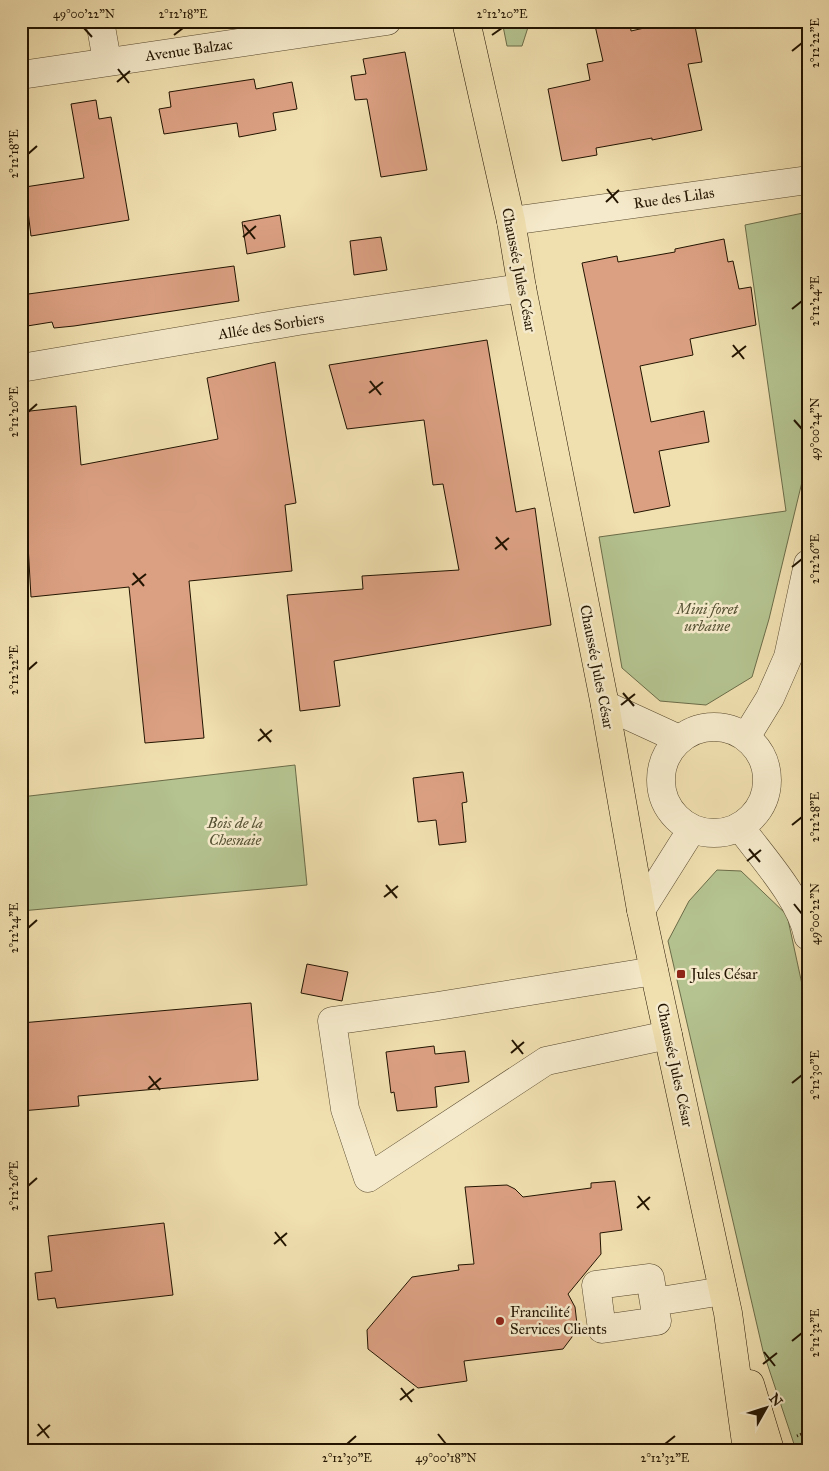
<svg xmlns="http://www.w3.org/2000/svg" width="829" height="1471" viewBox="0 0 829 1471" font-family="'IM FELL Great Primer',serif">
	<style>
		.green { fill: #b4c390; stroke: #6b6c48 }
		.building { fill: #dba082; stroke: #221401 }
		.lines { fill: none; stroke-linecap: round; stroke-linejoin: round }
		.minor-casing { stroke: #56472c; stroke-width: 29 }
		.major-casing { stroke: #221401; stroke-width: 29 }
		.path { stroke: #221401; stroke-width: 3; stroke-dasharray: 1 2.5; stroke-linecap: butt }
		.minor { stroke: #f5eacb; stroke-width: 28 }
		.major { stroke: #f0dfaf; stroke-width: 28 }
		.ticks { fill: none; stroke: #221401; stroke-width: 2 }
		.poi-dot { fill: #8f2418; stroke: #f5eacb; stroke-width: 2 }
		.labels { text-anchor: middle; stroke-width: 5; stroke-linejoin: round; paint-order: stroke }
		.street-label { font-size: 15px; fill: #221401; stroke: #f5eacb }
		.park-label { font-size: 15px; font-style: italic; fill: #555133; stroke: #f5eacb }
		.poi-label { font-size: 15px; fill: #221401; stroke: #f5eacb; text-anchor: start }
		.neatline { fill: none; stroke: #221401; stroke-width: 2 }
		.ticks-label { font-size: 12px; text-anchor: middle; fill: #221401 }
	</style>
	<rect width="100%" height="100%" fill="#f0dfaf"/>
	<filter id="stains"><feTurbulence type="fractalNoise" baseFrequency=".004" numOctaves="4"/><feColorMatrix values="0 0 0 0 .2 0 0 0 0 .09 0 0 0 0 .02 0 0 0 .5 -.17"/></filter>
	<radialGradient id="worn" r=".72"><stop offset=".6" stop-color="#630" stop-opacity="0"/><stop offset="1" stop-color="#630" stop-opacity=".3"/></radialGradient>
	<!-- green -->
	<g class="green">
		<path d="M 502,21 L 530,21 L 522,46 L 507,46 Z"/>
		<path d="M 808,212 L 808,457 L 769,619 L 752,677 L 706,705 L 660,701 L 622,668 L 599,537 L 786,511 L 745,225 Z"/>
		<path d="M 295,765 L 307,885 L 21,911 L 21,797 Z"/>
		<path d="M 717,870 L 741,871 L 787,915 L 808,1012 L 808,1450 L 796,1450 L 763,1351 L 668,941 L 689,901 Z"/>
	</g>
	<!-- building -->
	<g class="building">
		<path d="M 594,21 L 630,21 L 631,31 L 675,21 L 694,21 L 702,62 L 688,64 L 702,130 L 652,140 L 652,138 L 596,148 L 597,155 L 562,161 L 548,89 L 590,80 L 587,64 L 603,61 Z"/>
		<path d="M 405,52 L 427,170 L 381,177 L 367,99 L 355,100 L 351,76 L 366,74 L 363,59 Z"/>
		<path d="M 254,79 L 256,89 L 292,82 L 297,109 L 273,113 L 276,130 L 239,137 L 237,123 L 164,134 L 159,109 L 171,107 L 169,92 Z"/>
		<path d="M 96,100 L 99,119 L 111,117 L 129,220 L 31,236 L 25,187 L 84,178 L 71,104 Z"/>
		<path d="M 280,215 L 285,247 L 247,254 L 242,222 Z"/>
		<path d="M 381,237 L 387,270 L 354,275 L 350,241 Z"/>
		<path d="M 724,239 L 728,262 L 733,261 L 739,289 L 751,287 L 756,325 L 690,339 L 693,355 L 640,366 L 651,422 L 704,411 L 709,442 L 659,451 L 670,506 L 634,513 L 582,263 L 617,256 L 618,262 L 675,252 L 675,249 Z"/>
		<path d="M 234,266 L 239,301 L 74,326 L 54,328 L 52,322 L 21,327 L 21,295 Z"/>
		<path d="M 487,340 L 516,512 L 535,508 L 551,625 L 334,661 L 340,706 L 300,711 L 287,595 L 363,589 L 362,576 L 459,570 L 443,484 L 433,485 L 424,420 L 347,429 L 329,365 Z"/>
		<path d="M 275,362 L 296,503 L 285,505 L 292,571 L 189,581 L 204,738 L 145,743 L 129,587 L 31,597 L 28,545 L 24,546 L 21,528 L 21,412 L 76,406 L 81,465 L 218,439 L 207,378 Z"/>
		<path d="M 463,772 L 467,802 L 462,803 L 466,842 L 439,845 L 436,820 L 418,822 L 413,778 Z"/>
		<path d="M 307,964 L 348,972 L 342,1001 L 301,993 Z"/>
		<path d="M 251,1003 L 258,1080 L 78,1096 L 79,1106 L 21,1111 L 21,1023 Z"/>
		<path d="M 434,1046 L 435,1054 L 465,1051 L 469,1082 L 435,1087 L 437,1107 L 397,1111 L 394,1092 L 391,1093 L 386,1052 Z"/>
		<path d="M 615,1181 L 622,1230 L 600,1233 L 601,1254 L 568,1294 L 575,1307 L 577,1324 L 572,1337 L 563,1349 L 464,1361 L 467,1381 L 418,1388 L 368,1349 L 367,1330 L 412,1277 L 459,1270 L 458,1265 L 474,1264 L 465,1187 L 507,1185 L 515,1189 L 523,1197 L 591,1188 L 591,1183 Z"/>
		<path d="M 164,1223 L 173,1295 L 57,1308 L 55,1298 L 38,1300 L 35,1273 L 52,1271 L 48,1236 Z"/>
	</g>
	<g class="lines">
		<!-- minor casing -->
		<g class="minor-casing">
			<g id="minor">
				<path d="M 100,21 L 107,61"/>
				<path d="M 21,75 L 387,21"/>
				<path d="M 511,221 L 808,180"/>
				<path d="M 21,368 L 298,321 L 522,288"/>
				<path d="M 605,705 L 679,739"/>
				<circle cx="714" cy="780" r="53"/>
				<path d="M 746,737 L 770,698 L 788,657 L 808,564"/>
				<path d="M 740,827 C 762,857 801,899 808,936"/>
				<path d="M 641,910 L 692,829"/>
				<path d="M 654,971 L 438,1006 L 332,1021 L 345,1109 L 368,1178 L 546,1061 L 668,1035"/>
				<path d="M 654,1302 L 650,1278 L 596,1285 L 602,1329 L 657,1321 L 654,1302 L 723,1291"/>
			</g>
		</g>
		<!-- major casing -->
		<g class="major-casing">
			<g id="major">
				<path d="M 466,21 L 511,221 L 522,288 L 605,705 L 641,910 L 728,1313 L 747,1450"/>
				<path d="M 750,1384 L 770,1450"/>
			</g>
		</g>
		<!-- path -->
		<path class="path" d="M 797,1436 L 808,1431"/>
		<!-- minor -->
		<use href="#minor" class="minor"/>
		<!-- major -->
		<use href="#major" class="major"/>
	</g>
	<!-- ticks -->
	<path class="ticks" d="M 84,28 L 92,37M 174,35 L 183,28M 492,35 L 502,28M 792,51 L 802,43M 118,69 L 129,83M 117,82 L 130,71M 28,154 L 37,146M 607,189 L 618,203M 606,202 L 619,190M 244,225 L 255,239M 243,237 L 256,226M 792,309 L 802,301M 733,345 L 744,359M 732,357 L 746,346M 370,381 L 381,395M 369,393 L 383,382M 28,412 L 37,404M 794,420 L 802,429M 496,537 L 507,550M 495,549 L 509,538M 792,567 L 802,559M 133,573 L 144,586M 132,585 L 146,574M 28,670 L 37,662M 623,693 L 634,706M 621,705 L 635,694M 260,729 L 271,742M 258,741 L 272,730M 792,825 L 802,817M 749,849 L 760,862M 747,861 L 761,850M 386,885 L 397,898M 384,897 L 398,886M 794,904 L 802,914M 28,928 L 37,920M 512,1040 L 523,1054M 511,1053 L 524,1042M 149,1076 L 160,1090M 792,1083 L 802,1075M 148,1089 L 161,1078M 28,1186 L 37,1178M 638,1196 L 649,1210M 637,1208 L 650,1197M 275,1232 L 286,1246M 274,1244 L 287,1233M 792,1341 L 802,1333M 764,1352 L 775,1366M 763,1364 L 777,1353M 401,1388 L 412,1402M 400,1400 L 414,1389M 38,1424 L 49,1438M 438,1434 L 446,1444M 37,1436 L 50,1425M 347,1444 L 356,1436M 665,1444 L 675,1436"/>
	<!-- markers -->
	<g class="poi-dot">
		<rect x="676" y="969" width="10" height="10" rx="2.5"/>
		<circle cx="500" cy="1321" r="5"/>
	</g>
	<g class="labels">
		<!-- street labels -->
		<g class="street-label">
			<text transform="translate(189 50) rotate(-8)" y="5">Avenue Balzac</text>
			<text transform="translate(674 198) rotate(-8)" y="5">Rue des Lilas</text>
			<text transform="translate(519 270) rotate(79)" y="5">Chaussée Jules César</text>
			<text transform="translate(271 326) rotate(-9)" y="5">Allée des Sorbiers</text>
			<text transform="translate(597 667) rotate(79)" y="5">Chaussée Jules César</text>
			<text transform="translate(675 1065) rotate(78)" y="5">Chaussée Jules César</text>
		</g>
		<!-- park labels -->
		<g class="park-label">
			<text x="707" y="614">Mini foret<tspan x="707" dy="17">urbaine</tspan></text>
			<text x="235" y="828">Bois de la<tspan x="235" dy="17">Chesnaie</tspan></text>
		</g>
		<!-- poi labels -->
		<g class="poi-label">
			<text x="691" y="979">Jules César</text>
			<text x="510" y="1317">Francilité<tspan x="510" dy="17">Services Clients</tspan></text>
		</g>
	</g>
	<!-- margin -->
	<rect width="829" height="1471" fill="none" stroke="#f0dfaf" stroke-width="55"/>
	<!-- north arrow -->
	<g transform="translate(766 1408) rotate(51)" stroke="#f5eacb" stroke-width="4" paint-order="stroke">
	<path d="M0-4L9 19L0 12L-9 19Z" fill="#221401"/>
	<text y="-8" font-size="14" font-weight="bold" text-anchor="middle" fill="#221401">N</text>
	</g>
	<rect x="28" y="28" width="774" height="1416" class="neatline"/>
	<g class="ticks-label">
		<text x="84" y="18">49°00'22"N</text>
		<text x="183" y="18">2°12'18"E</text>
		<text x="502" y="18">2°12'20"E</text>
		<text transform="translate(815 43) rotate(-90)" y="4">2°12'22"E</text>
		<text transform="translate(14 154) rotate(-90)" y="4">2°12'18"E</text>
		<text transform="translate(815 301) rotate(-90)" y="4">2°12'24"E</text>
		<text transform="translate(14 412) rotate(-90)" y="4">2°12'20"E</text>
		<text transform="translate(815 429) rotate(-90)" y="4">49°00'24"N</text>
		<text transform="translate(815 559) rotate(-90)" y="4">2°12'26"E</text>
		<text transform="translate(14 670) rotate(-90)" y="4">2°12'22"E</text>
		<text transform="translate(815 817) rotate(-90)" y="4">2°12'28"E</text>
		<text transform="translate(815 914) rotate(-90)" y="4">49°00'22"N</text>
		<text transform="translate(14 928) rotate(-90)" y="4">2°12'24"E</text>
		<text transform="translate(815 1075) rotate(-90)" y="4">2°12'30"E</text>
		<text transform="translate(14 1186) rotate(-90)" y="4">2°12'26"E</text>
		<text transform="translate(815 1333) rotate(-90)" y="4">2°12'32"E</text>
		<text x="347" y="1462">2°12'30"E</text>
		<text x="446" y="1462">49°00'18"N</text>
		<text x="665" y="1462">2°12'32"E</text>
	</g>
	<rect width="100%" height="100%" filter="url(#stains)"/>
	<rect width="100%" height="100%" fill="url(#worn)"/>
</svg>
